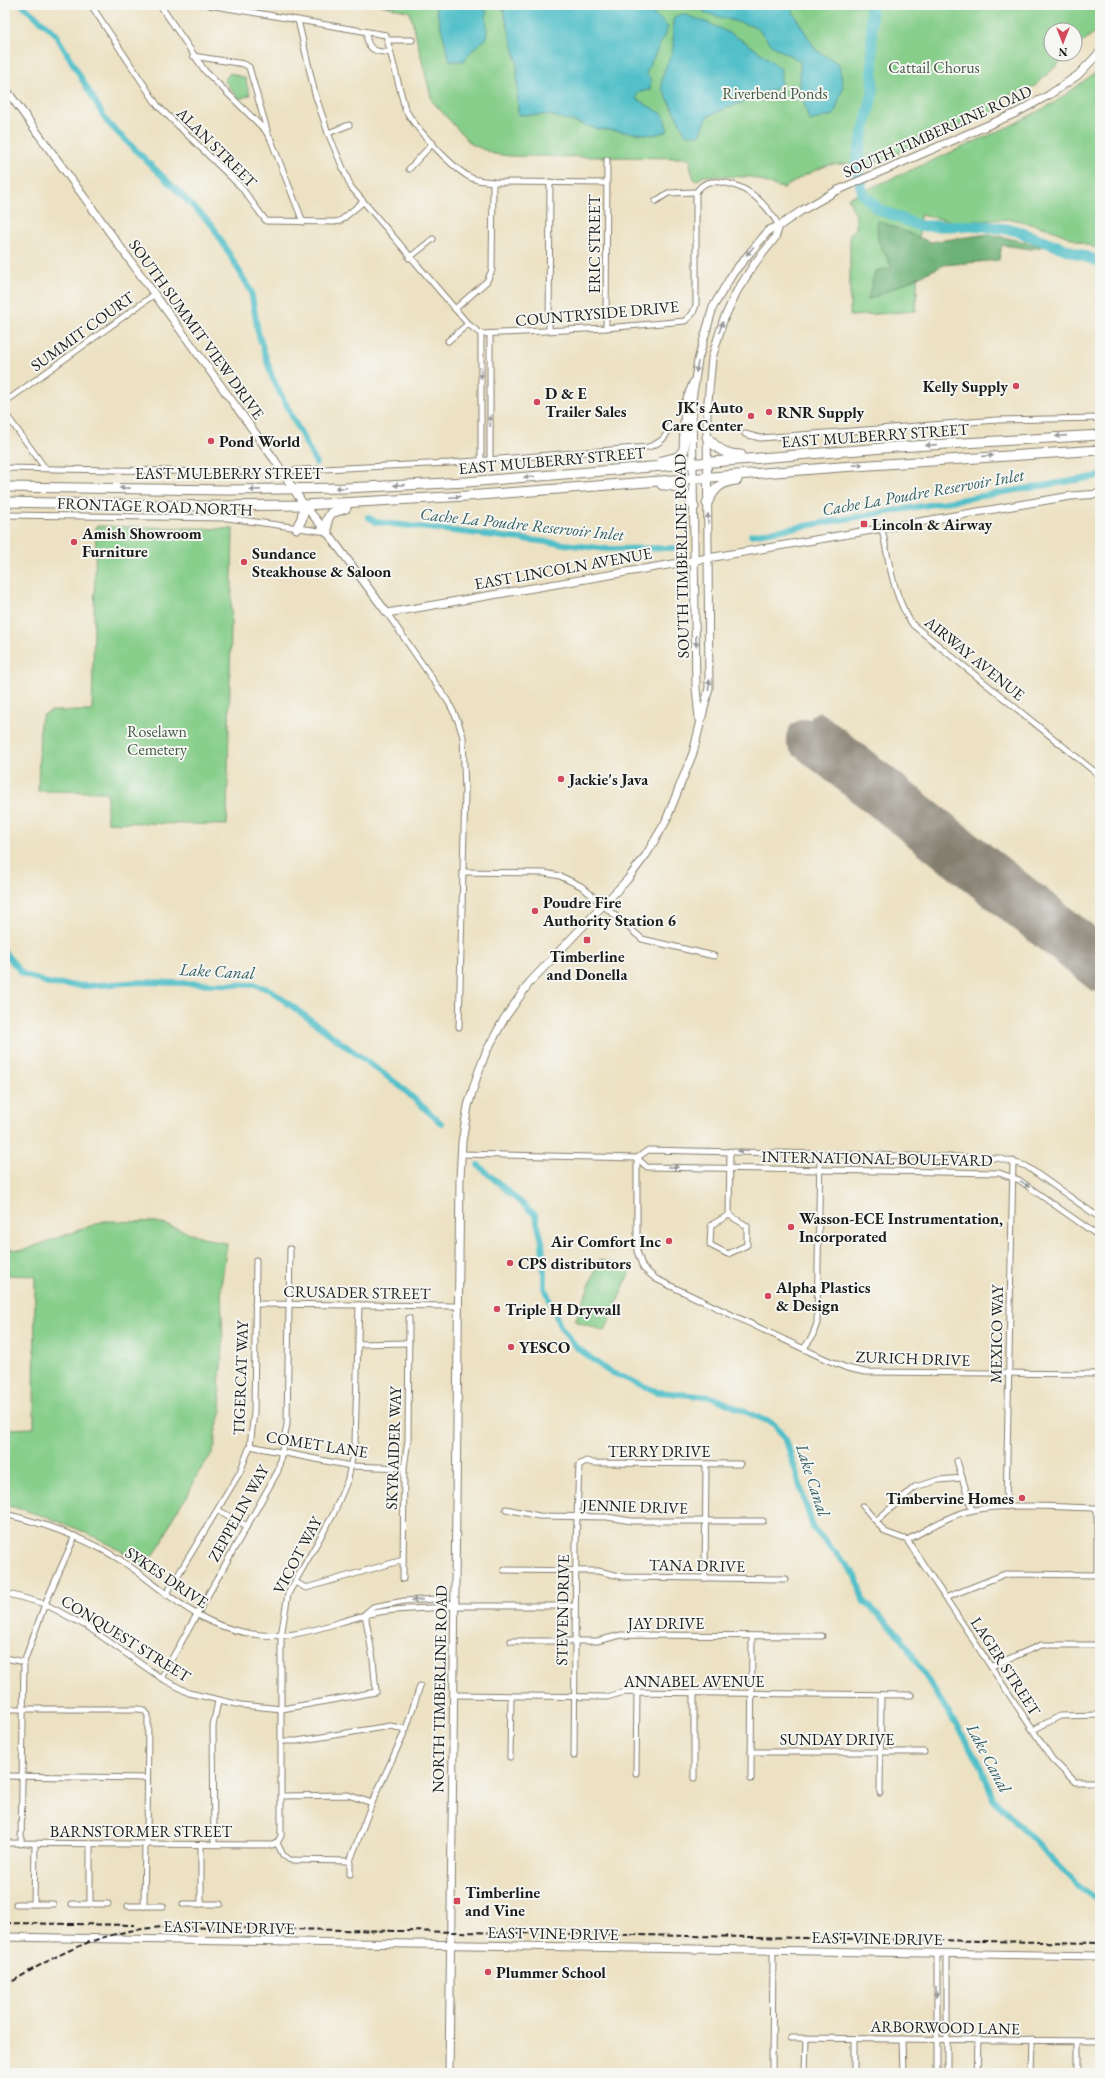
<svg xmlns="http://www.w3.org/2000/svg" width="1105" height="2078" viewBox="0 0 1105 2078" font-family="'EB Garamond',serif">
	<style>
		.green { fill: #86ce8a; stroke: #517553 }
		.forest { fill: #6cb176; stroke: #446649 }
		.water { fill: #52c0c9; stroke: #376e72 }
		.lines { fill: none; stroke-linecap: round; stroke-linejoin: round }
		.canal { stroke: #52c0c9; stroke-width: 6 }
		.river { stroke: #52c0c9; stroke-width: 11 }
		.taxiway { stroke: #847e6f; stroke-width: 16 }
		.runway { stroke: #847e6f; stroke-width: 40 }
		.street-casing { stroke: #847e6f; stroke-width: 7 }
		.secondary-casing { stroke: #847e6f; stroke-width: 9 }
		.highway-casing { stroke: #847e6f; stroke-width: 11 }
		.street { stroke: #fff; stroke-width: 5 }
		.secondary { stroke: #fff; stroke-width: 7 }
		.highway { stroke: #fff; stroke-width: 9 }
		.rail { stroke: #1c1c1c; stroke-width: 2; stroke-dasharray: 6 3; stroke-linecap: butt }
		.oneway { fill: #999 }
		.poi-dot { fill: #d1495b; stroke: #f6f6f2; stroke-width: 1.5 }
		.labels { text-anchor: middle; stroke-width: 4; stroke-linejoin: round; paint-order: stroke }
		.park-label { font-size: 16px; fill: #415a42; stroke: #f6f6f2 }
		.street-label { font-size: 16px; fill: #1c1c1c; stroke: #f6f6f2 }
		.poi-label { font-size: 16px; font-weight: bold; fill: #1c1c1c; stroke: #f6f6f2; text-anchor: start }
		.water-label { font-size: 17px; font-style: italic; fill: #325e61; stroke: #f6f6f2 }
	</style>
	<rect width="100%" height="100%" fill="#f6f6f2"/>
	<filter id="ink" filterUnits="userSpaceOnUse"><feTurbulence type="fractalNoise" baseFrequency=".025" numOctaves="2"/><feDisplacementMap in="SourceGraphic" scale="8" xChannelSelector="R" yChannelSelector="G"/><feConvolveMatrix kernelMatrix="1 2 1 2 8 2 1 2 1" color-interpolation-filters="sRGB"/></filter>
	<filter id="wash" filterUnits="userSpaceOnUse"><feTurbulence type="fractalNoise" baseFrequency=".012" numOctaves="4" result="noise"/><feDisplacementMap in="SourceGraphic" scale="16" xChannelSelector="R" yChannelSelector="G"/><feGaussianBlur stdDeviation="0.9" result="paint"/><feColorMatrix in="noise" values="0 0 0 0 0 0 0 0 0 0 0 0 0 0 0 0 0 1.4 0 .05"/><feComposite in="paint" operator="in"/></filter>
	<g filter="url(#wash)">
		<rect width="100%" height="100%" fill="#ece1c2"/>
		<!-- green -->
		<g class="green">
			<path d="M 381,5 L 1100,5 L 1100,28 L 1075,48 L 1075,30 L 1051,30 L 1051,54 L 1069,54 L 1035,86 L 1006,96 L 994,112 L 968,119 L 966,123 L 858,171 L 856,163 L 828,165 L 805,175 L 784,188 L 778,187 L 751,177 L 704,176 L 695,181 L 691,170 L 690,158 L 510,156 L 494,154 L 471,144 L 432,101 L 410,12 Z"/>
			<path d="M 1100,67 L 1100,250 L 1047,228 L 1012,219 L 957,222 L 920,215 L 916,311 L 850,316 L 850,234 L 856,229 L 856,216 L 848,198 L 1010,126 L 1054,103 L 1095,73 Z"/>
			<path d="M 230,73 L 245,78 L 250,95 L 239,99 L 224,80 Z"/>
			<path d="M 96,526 L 233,529 L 227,825 L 107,822 L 107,792 L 38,791 L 40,723 L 43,715 L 52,711 L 92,711 Z"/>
			<path d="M 104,1221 L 157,1222 L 218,1242 L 227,1243 L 221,1287 L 223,1346 L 219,1385 L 222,1411 L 215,1433 L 215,1445 L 211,1455 L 198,1473 L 188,1495 L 175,1513 L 161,1544 L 146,1566 C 102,1537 56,1518 5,1505 L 7,1429 L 34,1428 L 35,1276 L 8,1275 L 6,1249 L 24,1250 Z"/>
			<path d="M 600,1259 L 631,1269 L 605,1331 L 575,1321 Z"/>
		</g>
		<!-- forest -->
		<path class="forest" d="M 877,220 L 930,242 L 989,234 L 1044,246 L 1031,249 L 1002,245 L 999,260 L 944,265 L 868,300 L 875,271 L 892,268 L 878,241 Z"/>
		<!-- water -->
		<g class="water">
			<path d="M 435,5 L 486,5 L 487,38 L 473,49 L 464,61 L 450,61 Z"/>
			<path d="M 502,5 L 643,5 C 651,15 660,16 668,28 L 646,73 L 651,80 L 650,90 L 638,92 L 636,99 L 663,114 L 668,131 L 654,135 L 598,129 L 550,115 L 518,115 L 517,61 Z"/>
			<path d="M 701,5 L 791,5 L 793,12 L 816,50 L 839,64 L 843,88 L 834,115 L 809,121 L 800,88 L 800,61 L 774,47 L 756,27 L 705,13 Z"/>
			<path d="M 682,14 C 720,25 751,43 781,69 L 781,83 L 777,88 L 708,116 L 700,135 L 686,135 L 662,88 C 660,74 668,65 672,52 C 675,40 671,29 674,17 Z"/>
		</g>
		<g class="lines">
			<!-- canal -->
			<g class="canal">
				<path d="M 22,5 L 55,33 L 107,122 L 212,225 L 251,291 L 258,332 L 272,377 L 316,463"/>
				<path d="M 368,517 L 376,522 L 607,549 L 675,548"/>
				<path d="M 751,535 L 1100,476"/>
				<path d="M 5,953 L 23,974 L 50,984 L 86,986 L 139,982 L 256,985 L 270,990 L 400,1086 L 441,1123"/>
				<path d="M 478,1165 L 535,1215 L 542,1241 L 545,1288 L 560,1326 L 576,1347 L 608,1371 L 658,1392 L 712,1397 L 774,1424 L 786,1440 L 813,1528 L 856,1576 L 863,1600 L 901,1637 L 981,1765 L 993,1799 L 1082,1889 L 1100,1902"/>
			</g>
			<!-- river -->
			<path class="river" d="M 869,5 L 871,10 L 873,92 L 856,163 L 863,194 L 878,209 L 920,226 L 983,226 L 1014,230 L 1100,262"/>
			<!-- taxiway -->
			<path class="taxiway" d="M 806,739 L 819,720 L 1100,941"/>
			<!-- runway -->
			<path class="runway" d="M 806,739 L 1100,972"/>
		</g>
	</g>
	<g filter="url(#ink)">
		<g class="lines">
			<!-- street casing -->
			<g class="street-casing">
				<g id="street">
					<path d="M 91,5 L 158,106 L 241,187 L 266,221 L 334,222 L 340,221 L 363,202"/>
					<path d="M 160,5 L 205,71 L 265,130 L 271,140 L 303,222"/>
					<path d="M 209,5 L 386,35 L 405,109 C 416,129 448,163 466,175 C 474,181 484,181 493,182 L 607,183"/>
					<path d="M 298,20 L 315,94 L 328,133 L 351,187 L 468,324 L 481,334 L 606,328 L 685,321 L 693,313 L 696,305 L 696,192 C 703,183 708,181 720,182 C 747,185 766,203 779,226"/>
					<path d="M 367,32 C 365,49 376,53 390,52"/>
					<path d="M 387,40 L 412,40"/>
					<path d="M 193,56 L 244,64 L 249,67 L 267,130"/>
					<path d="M 328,133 L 349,125"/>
					<path d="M 409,169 L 433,143"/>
					<path d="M 656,201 L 668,193 L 696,192"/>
					<path d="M 409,258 L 433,239"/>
					<path d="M 455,309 L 487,281 L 492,270 L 493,182"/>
					<path d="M 606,328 L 607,160"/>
					<path d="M 549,331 L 550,182"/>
					<path d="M 481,334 L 481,460"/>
					<path d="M 490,335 L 490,460"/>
					<path d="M 448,341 L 468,324"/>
					<path d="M 5,402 L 155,294"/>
					<path d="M 5,413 L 45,468"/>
					<path d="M 745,434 L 760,438 L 997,420 L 1100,418"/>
					<path d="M 5,468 L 219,472 L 282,471 L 450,463 L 648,447 C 658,444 667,438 669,427"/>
					<path d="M 5,515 L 228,518 L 327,532"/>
					<path d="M 882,529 C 889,561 893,597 913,625 L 1100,776"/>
					<path d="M 387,613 L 449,703 L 458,721 L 463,737 L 465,792 L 459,1027"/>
					<path d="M 463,872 L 545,873 L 560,876 L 581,886 L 642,939 L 714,956"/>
					<path d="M 461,1154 L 637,1158 L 647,1167 L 999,1173 L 1019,1180 L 1100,1237"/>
					<path d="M 637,1158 L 637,1251 L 643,1268 L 656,1279 L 825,1359 L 847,1368 L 865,1372 L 1100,1374"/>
					<path d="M 637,1158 L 648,1150 L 998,1158 L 1026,1166 L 1100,1218"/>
					<path d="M 729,1215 L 747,1226 L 747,1245 L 728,1254 L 710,1245 L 711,1225 L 729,1215 L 730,1151"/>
					<path d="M 255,1304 L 458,1306"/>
					<path d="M 358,1344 L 409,1343"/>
					<path d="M 804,1348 L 812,1337 L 817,1323 L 820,1153"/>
					<path d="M 250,1446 L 351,1466 L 404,1468"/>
					<path d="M 957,1461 L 972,1510"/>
					<path d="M 863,1506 L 885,1532 L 907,1540"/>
					<path d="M 1006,1507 L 1013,1161"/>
					<path d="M 1097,1508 L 1097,1575"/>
					<path d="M 506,1509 L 539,1516 L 607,1517 L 631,1521 L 763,1521"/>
					<path d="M 218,1510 L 247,1526"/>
					<path d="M 5,1514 C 50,1525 95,1541 132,1568 C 170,1595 198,1624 247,1633 C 292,1642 323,1626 365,1615 C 394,1607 425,1610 455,1606 L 575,1606"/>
					<path d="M 876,1521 L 915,1487 L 939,1480 L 962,1478"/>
					<path d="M 907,1540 L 1052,1759 L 1075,1782 L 1100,1782"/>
					<path d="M 907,1540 C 923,1532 939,1521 956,1515 C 995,1500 1058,1508 1100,1508"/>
					<path d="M 504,1570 L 598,1571 L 624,1577 L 786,1579"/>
					<path d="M 705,1578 L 706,1464"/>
					<path d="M 403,1579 L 404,1468 L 408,1440 L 409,1318"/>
					<path d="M 295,1582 L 306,1588 L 403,1560"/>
					<path d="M 5,1593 L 45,1604 L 88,1627 L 161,1678 L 189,1693 L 241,1705 L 282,1709 L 376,1692 L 373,1659 L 365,1614"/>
					<path d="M 166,1595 L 240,1472 L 250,1446 L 254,1413 L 256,1260"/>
					<path d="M 945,1598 L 1005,1574 L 1100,1575"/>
					<path d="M 365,1614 L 373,1607 L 404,1601 L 436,1599 L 454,1605"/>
					<path d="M 511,1641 L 597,1641 L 621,1635 L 822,1636"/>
					<path d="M 5,1658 L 24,1662"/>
					<path d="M 992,1666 L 1041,1645 L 1100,1645"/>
					<path d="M 161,1678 L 278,1471 L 287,1424 L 290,1249"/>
					<path d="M 454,1695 L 607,1697 L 624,1692 L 911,1695"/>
					<path d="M 5,1709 L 139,1709 L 144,1710 L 148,1715 L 147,1844"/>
					<path d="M 1033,1730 L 1060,1716 L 1100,1715"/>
					<path d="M 282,1741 L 297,1741 L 390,1726 L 406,1729"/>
					<path d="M 751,1752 L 924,1752"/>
					<path d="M 574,1756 L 576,1544 L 579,1465 L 586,1461 L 593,1463 L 740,1464"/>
					<path d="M 510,1757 L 511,1696"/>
					<path d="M 636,1773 L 637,1692"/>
					<path d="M 5,1776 L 147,1778"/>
					<path d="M 694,1778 L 694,1693"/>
					<path d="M 751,1779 L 752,1636"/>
					<path d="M 880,1793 L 881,1695"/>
					<path d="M 282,1796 L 348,1795 L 372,1803"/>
					<path d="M 5,1843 L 272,1845 L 277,1843"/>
					<path d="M 277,1843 L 281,1836 L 281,1636 L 288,1594 L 333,1515 L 348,1479 L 355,1443 L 359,1305"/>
					<path d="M 277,1843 L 283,1855 L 290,1860 L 350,1861"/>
					<path d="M 21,1844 L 24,1662 L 45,1604 L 75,1536"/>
					<path d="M 214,1844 L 213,1726 L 218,1701"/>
					<path d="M 350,1874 L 350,1861 L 372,1803 L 406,1729 L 420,1686"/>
					<path d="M 16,1904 L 53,1904"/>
					<path d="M 34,1904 L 35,1844"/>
					<path d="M 72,1904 L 108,1904"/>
					<path d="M 90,1904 L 90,1844"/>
					<path d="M 183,1904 L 220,1904"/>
					<path d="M 201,1904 L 201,1844"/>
					<path d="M 128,1906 L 163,1906"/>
					<path d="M 144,1906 L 145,1844"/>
					<path d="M 947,1953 L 947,2073"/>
					<path d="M 791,2038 L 1100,2041"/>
					<path d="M 902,2039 L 903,2073"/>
					<path d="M 772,2073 L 773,1950"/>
					<path d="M 805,2073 L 806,2038"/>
					<path d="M 854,2073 L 854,2039"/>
					<path d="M 937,2073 L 937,1953"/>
					<path d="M 977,2073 L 978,2040"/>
					<path d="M 1031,2073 L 1032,2040"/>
					<path d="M 1077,2073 L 1077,2041"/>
				</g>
			</g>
			<!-- secondary casing -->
			<g class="secondary-casing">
				<g id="secondary">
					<path d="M 5,88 L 274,459 L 304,505 L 327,532 L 387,613 L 1071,496 L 1100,494"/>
					<path d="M 699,718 L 696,688 L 692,400 L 698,360 L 713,307 L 733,273 L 769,230 L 779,226 L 801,211 L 836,191 L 1016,113 L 1049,95 L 1078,75 L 1100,52"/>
					<path d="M 5,1937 L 1100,1956"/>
					<path d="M 449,2073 L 460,1178 L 462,1142 L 468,1106 L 477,1076 L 486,1052 L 504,1019 L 530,982 L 627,880 L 646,855 L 665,823 L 693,753 L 709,688 L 707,412 L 712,358 L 723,321 L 737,291 L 755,263 L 775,238 L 779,226"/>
				</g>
			</g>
			<!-- highway casing -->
			<g class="highway-casing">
				<g id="highway">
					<path d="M 707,437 C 717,449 726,455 741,455"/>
					<path d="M 662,461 L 678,457 L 684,450 L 686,404 L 694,383"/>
					<path d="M 662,485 C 679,484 686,492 694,507"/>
					<path d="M 5,487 L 226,490 L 345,488 L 467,482 L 896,447 L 1100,435"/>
					<path d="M 5,502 L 205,506 L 304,505 L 467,496 L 840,467 L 1100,450"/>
					<path d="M 707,503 C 714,489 721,481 737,480"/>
					<path d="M 297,528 L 302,518 L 304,505"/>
					<path d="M 327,532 L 327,520 L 331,513 L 346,508"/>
				</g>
			</g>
			<!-- street -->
			<use href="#street" class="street"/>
			<!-- secondary -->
			<use href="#secondary" class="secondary"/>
			<!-- highway -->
			<use href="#highway" class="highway"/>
			<!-- rail -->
			<g class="rail">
				<path d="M 5,1923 L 135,1925"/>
				<path d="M 5,1986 C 58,1953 104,1929 167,1927 L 1100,1943"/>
			</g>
		</g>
		<!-- one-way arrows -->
		<defs><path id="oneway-solid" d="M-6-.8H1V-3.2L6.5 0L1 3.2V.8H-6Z"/></defs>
		<g class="oneway">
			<use href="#oneway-solid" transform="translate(750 251) rotate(131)"/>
			<use href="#oneway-solid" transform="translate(721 327) rotate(-72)"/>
			<use href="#oneway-solid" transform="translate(697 367) rotate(101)"/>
			<use href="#oneway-solid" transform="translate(481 373) rotate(90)"/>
			<use href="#oneway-solid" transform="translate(490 421) rotate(-90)"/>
			<use href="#oneway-solid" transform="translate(1061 436) rotate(176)"/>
			<use href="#oneway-solid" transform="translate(931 445) rotate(176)"/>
			<use href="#oneway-solid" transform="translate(988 456) rotate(-4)"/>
			<use href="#oneway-solid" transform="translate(858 465) rotate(-4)"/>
			<use href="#oneway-solid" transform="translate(529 477) rotate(175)"/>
			<use href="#oneway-solid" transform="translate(399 485) rotate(177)"/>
			<use href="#oneway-solid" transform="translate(125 488) rotate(-179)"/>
			<use href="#oneway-solid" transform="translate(341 488) rotate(178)"/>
			<use href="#oneway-solid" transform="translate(255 490) rotate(179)"/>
			<use href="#oneway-solid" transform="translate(455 497) rotate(-4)"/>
			<use href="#oneway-solid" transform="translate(708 519) rotate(-92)"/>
			<use href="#oneway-solid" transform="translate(696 641) rotate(89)"/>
			<use href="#oneway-solid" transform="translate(709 685) rotate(-84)"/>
			<use href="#oneway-solid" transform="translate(743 1151) rotate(-179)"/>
			<use href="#oneway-solid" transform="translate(673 1167) rotate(1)"/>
			<use href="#oneway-solid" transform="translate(1025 1184) rotate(35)"/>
			<use href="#oneway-solid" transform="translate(417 1600) rotate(176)"/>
			<use href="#oneway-solid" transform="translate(936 1992) rotate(90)"/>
		</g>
	</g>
	<!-- markers -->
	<g class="poi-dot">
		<circle cx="1016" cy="386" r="4"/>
		<circle cx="537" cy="402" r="4"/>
		<circle cx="769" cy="412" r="4"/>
		<circle cx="751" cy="416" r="4"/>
		<circle cx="211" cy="441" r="4"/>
		<rect x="860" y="520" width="8" height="8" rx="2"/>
		<circle cx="74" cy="542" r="4"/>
		<circle cx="244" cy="562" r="4"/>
		<circle cx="561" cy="779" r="4"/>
		<circle cx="535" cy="911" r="4"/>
		<rect x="583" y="936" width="8" height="8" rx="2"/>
		<circle cx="791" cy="1227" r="4"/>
		<circle cx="669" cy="1241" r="4"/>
		<circle cx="510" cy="1263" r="4"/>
		<circle cx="768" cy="1296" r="4"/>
		<circle cx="497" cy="1309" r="4"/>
		<circle cx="511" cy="1347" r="4"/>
		<circle cx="1022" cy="1498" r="4"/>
		<rect x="453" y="1897" width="8" height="8" rx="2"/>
		<circle cx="488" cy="1972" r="4"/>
	</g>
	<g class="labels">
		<!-- park labels -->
		<g class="park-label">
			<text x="934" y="73">Cattail Chorus</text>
			<text x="775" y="99">Riverbend Ponds</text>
			<text x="157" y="737">Roselawn<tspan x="157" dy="18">Cemetery</tspan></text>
		</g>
		<!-- street labels -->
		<g class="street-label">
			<text transform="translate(937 131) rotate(-24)" y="6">SOUTH TIMBERLINE ROAD</text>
			<text transform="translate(217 147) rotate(45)" y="6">ALAN STREET</text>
			<text transform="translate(594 244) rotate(-90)" y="6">ERIC STREET</text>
			<text transform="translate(597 313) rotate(-5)" y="6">COUNTRYSIDE DRIVE</text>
			<text transform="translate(197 329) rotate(54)" y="6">SOUTH SUMMIT VIEW DRIVE</text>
			<text transform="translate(82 331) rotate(-36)" y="6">SUMMIT COURT</text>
			<text transform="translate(875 435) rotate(-4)" y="6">EAST MULBERRY STREET</text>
			<text transform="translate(552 460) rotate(-5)" y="6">EAST MULBERRY STREET</text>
			<text x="229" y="479">EAST MULBERRY STREET</text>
			<text transform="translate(155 506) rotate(2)" y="6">FRONTAGE ROAD NORTH</text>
			<text transform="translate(681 556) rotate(-91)" y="6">SOUTH TIMBERLINE ROAD</text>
			<text transform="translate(563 568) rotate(-10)" y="6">EAST LINCOLN AVENUE</text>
			<text transform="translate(975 658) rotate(39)" y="6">AIRWAY AVENUE</text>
			<text transform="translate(877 1158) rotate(1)" y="6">INTERNATIONAL BOULEVARD</text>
			<text transform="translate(357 1292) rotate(1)" y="6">CRUSADER STREET</text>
			<text transform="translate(996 1334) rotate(-89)" y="6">MEXICO WAY</text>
			<text transform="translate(913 1358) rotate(2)" y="6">ZURICH DRIVE</text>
			<text transform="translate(240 1378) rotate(-88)" y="6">TIGERCAT WAY</text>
			<text transform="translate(317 1444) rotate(9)" y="6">COMET LANE</text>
			<text transform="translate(393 1448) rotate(-88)" y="6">SKYRAIDER WAY</text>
			<text x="659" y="1457">TERRY DRIVE</text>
			<text transform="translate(635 1506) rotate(2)" y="6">JENNIE DRIVE</text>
			<text transform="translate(238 1513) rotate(-61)" y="6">ZEPPELIN WAY</text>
			<text transform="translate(297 1555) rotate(-62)" y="6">VICOT WAY</text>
			<text transform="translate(697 1565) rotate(1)" y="6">TANA DRIVE</text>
			<text transform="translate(167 1577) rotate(34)" y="6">SYKES DRIVE</text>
			<text transform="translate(562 1610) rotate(-89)" y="6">STEVEN DRIVE</text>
			<text x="666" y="1629">JAY DRIVE</text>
			<text transform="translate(126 1638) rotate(32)" y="6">CONQUEST STREET</text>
			<text transform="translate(1006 1666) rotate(57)" y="6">LAGER STREET</text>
			<text x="694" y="1687">ANNABEL AVENUE</text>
			<text transform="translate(439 1689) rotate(-89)" y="6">NORTH TIMBERLINE ROAD</text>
			<text x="837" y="1745">SUNDAY DRIVE</text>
			<text x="141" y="1837">BARNSTORMER STREET</text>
			<text transform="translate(229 1927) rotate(1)" y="6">EAST VINE DRIVE</text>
			<text transform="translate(553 1933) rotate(1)" y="6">EAST VINE DRIVE</text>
			<text transform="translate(877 1938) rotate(1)" y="6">EAST VINE DRIVE</text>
			<text transform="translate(945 2027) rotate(1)" y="6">ARBORWOOD LANE</text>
		</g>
		<!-- poi labels -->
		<g class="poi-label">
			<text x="1008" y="392" text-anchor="end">Kelly Supply</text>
			<text x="545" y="399">D &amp; E<tspan x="545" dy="18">Trailer Sales</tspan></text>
			<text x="743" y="413" text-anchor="end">JK's Auto<tspan x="743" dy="18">Care Center</tspan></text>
			<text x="777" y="418">RNR Supply</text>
			<text x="219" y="447">Pond World</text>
			<text x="872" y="530">Lincoln &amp; Airway</text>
			<text x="82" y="539">Amish Showroom<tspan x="82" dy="18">Furniture</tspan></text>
			<text x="252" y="559">Sundance<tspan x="252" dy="18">Steakhouse &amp; Saloon</tspan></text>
			<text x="569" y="785">Jackie's Java</text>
			<text x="543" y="908">Poudre Fire<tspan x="543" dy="18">Authority Station 6</tspan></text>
			<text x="587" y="962" text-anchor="middle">Timberline<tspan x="587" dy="18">and Donella</tspan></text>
			<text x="799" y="1224">Wasson-ECE Instrumentation,<tspan x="799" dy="18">Incorporated</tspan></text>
			<text x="661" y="1247" text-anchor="end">Air Comfort Inc</text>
			<text x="518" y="1269">CPS distributors</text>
			<text x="776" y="1293">Alpha Plastics<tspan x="776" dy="18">&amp; Design</tspan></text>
			<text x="505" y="1315">Triple H Drywall</text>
			<text x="519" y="1353">YESCO</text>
			<text x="1014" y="1504" text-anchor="end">Timbervine Homes</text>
			<text x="465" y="1898">Timberline<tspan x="465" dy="18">and Vine</tspan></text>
			<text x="496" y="1978">Plummer School</text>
		</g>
		<!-- water labels -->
		<g class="water-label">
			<text transform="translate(923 492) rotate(-10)" y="6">Cache La Poudre Reservoir Inlet</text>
			<text transform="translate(522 524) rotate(6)" y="6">Cache La Poudre Reservoir Inlet</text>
			<text transform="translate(217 971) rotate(3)" y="6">Lake Canal</text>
			<text transform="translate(813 1480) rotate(72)" y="6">Lake Canal</text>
			<text transform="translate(989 1758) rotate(62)" y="6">Lake Canal</text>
		</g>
	</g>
	<!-- margin -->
	<rect width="1105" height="2078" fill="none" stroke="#f6f6f2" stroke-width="20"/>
	<!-- north arrow -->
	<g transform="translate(1063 42) rotate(180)"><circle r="19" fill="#f6f6f2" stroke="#9f9f9c"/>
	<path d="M0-3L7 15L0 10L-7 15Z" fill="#d1495b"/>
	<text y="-6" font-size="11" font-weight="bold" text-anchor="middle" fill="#1c1c1c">N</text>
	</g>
</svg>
